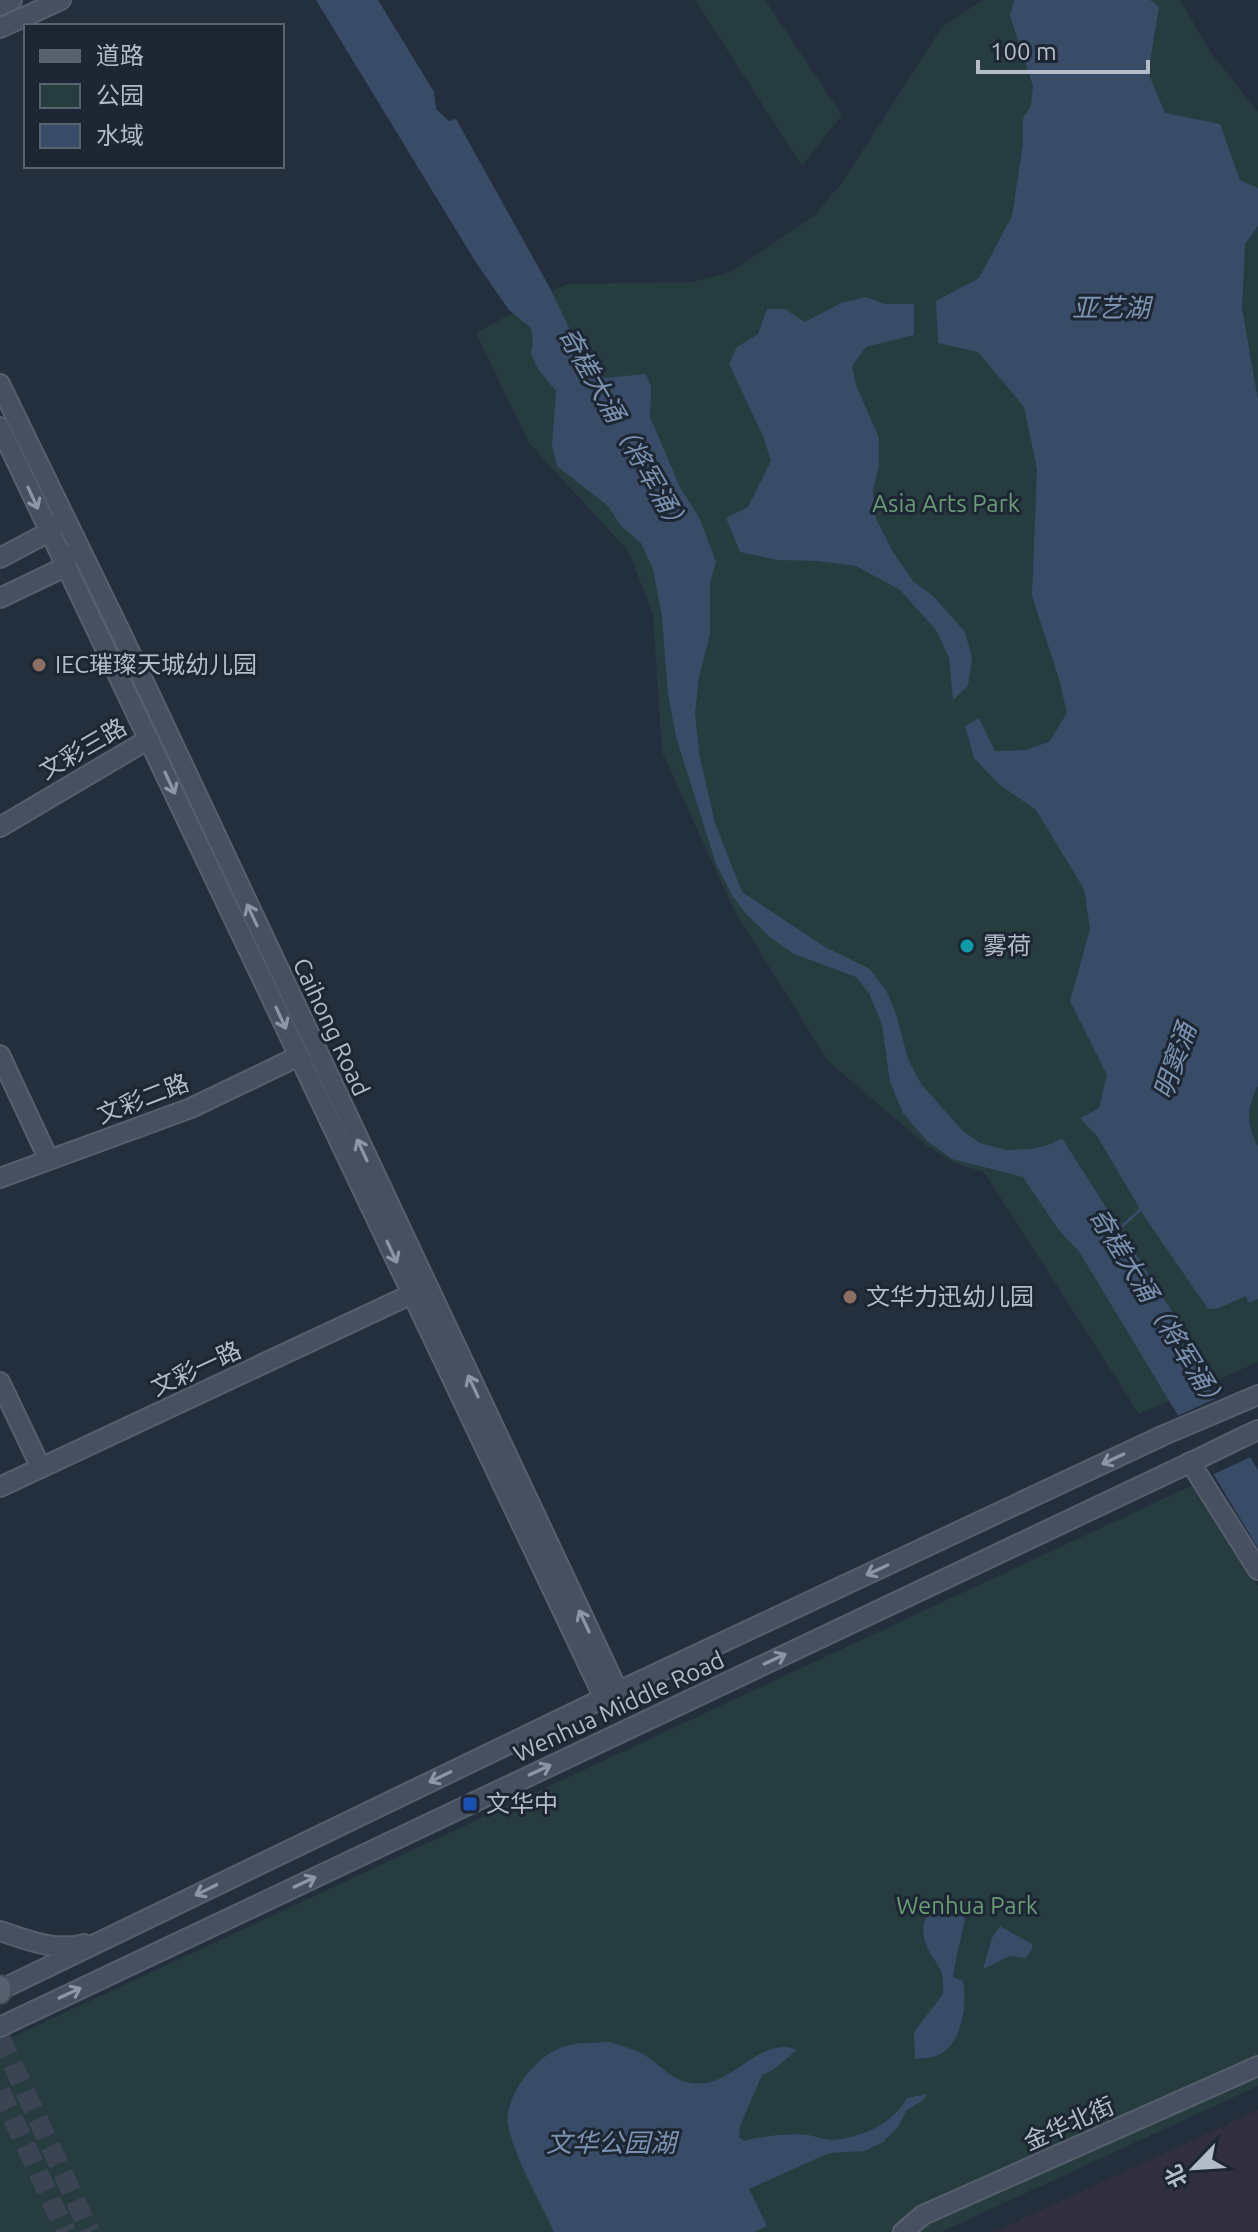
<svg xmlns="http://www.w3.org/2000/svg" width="1258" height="2232" viewBox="0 0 1258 2232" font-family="Ubuntu,'Noto Sans SC',sans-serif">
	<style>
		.medical { fill: #32303f }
		.green { fill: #263c3f }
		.water { fill: #394c67 }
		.pier { fill: #242f3e }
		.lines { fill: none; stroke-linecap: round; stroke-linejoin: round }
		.stream { stroke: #394c67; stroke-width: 3 }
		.primary-tunnel { stroke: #3a4453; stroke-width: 20; stroke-dasharray: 20 10; stroke-linecap: butt }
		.secondary-casing { stroke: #565f6c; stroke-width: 22 }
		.primary-casing { stroke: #414a57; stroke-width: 24 }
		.secondary { stroke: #465061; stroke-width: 18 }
		.primary { stroke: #56606e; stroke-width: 20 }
		.secondary-bridge-casing { stroke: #565f6c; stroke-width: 22; stroke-linecap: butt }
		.secondary-bridge { stroke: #465061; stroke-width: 18 }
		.oneway { stroke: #8e96a5 }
		.education-dot { fill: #8d6e63; stroke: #1d2633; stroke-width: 3 }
		.culture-dot { fill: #0f9aa8; stroke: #1d2633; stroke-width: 3 }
		.transit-dot { fill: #1a4fb4; stroke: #1d2633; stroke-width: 3 }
		.labels { text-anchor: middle; stroke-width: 6; stroke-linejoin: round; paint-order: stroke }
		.park-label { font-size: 24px; fill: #6b9a76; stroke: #1d2633 }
		.poi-label { font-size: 24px; fill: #b4bcc9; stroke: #1d2633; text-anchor: start }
		.street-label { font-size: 24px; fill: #b4bcc9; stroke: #1d2633 }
		.water-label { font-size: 26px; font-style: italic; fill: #7c92b1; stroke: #1d2633 }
	</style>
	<rect width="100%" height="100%" fill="#242f3e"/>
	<!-- medical -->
	<path class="medical" d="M 1258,2110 L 1258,2232 L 994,2232 Z"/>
	<!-- green -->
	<g class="green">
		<path d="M 695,0 L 765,0 L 842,115 L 802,166 Z"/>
		<path d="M 983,0 L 1180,0 L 1212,54 L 1258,112 L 1258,1362 L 1139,1414 L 984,1172 L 956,1164 L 927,1146 L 828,1061 L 735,912 L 662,752 L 653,614 L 629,552 L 529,443 L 476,333 L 566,284 L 692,282 L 731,272 L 815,215 L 843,181 L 942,27 Z"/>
		<path d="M 1195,1484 L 1258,1586 L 1258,2086 L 941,2232 L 0,2232 L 0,2043 Z"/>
	</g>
	<!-- water -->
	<g class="water">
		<path d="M 316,0 L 378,0 L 434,92 L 436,109 L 449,121 L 456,119 L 551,290 L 585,361 L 605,378 L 646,374 L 651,387 L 650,417 L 680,487 L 700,519 L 716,562 L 710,583 L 710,634 L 699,677 L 695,713 L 699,753 L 715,823 L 742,892 L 825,947 L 870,969 L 886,990 L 896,1014 L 908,1059 L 921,1084 L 963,1131 L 980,1143 L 1006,1150 L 1032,1149 L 1051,1144 L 1062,1138 L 1177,1319 L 1181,1341 L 1258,1470 L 1258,1548 L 1080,1253 L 1058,1229 L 1023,1177 L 952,1159 L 927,1141 L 903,1113 L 890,1082 L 882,1025 L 869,993 L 856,977 L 794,954 L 771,938 L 746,914 L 732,895 L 716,864 L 676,737 L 668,694 L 662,617 L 653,569 L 641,543 L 621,526 L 608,506 L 557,466 L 552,446 L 556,391 L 538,369 L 531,354 L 533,339 L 531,328 L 509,310 L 475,261 Z"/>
		<path d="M 1014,0 L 1150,0 L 1159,7 L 1148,73 L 1165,113 L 1220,124 L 1240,180 L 1258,188 L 1258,226 L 1245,244 L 1242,308 L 1258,400 L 1258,1086 C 1246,1109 1246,1124 1258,1147 L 1258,1299 L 1249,1303 L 1246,1296 L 1219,1308 L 1208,1309 L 1146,1219 L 1097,1136 L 1080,1118 L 1099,1108 L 1107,1075 L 1070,1001 L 1090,929 L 1084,889 L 1036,810 L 1000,785 L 974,758 L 965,726 L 979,718 L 995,751 L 1025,750 L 1049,742 L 1067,713 L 1059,679 L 1032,596 L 1037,469 L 1024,407 L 978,352 L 938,343 L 936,301 L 979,278 L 1012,216 L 1023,143 L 1023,118 L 1031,106 L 1033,86 L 1010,16 Z"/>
		<path d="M 866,297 L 885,304 L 914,304 L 914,335 L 866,347 L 852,366 L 856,385 L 879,438 L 879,466 L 873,490 L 876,519 L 893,552 L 913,581 L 933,596 L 965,632 L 972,658 L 968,686 L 953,700 L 949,658 L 936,630 L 900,590 L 856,566 L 817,561 L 778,560 L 740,552 L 726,518 L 748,507 L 771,461 L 763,436 L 729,364 L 737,347 L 758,334 L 767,309 L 785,309 L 805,322 L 841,303 Z"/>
		<path d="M 957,1901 L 966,1903 C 966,1928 956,1951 953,1977 L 963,1981 C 967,2004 963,2040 941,2054 C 934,2058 924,2058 915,2059 L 914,2032 L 943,1994 C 943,1988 944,1980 942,1974 C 940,1966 933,1959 929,1951 C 915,1923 927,1905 957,1901 Z"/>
		<path d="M 1000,1926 L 1032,1944 L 1032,1949 L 1026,1958 L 1010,1956 L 983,1969 L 992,1938 Z"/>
		<path d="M 609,2042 C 619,2045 630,2048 639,2052 C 665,2065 672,2087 705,2083 C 735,2080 765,2035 797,2050 L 773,2070 L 762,2075 L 740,2126 L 739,2137 L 744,2141 C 763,2136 788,2133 807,2135 C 816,2136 824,2140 832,2140 C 861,2138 893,2124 907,2098 L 927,2094 L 923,2100 L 907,2110 L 898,2127 L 883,2142 L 865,2151 L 829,2153 L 749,2189 L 767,2226 L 755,2232 L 554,2232 C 540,2201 514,2157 508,2125 C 503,2096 539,2052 566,2046 C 579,2042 595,2043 609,2042 Z"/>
	</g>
	<!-- pier -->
	<path class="pier" d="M 1217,1398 L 1251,1457 L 1212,1475 L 1177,1416 Z"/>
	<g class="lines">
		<!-- stream -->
		<path class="stream" d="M 1118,1230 L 1142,1208"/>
		<!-- primary-tunnel -->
		<g class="primary-tunnel">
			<path d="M 0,2037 L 90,2232"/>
			<path d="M 0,2091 L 66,2232"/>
		</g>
		<!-- secondary casing -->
		<g class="secondary-casing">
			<g id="secondary">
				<path d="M 0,6 L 12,0"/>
				<path d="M 0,28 L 61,0"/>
				<path d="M 0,384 L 122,635 L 618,1691"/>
				<path d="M 0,427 L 604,1698"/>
				<path d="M 0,558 L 49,532 L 56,525"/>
				<path d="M 0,598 L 67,566 L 67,555"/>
				<path d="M 0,827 L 149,739"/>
				<path d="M 0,1055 L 48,1158"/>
				<path d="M 0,1178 L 191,1108 L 299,1056"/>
				<path d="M 0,1382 L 41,1468"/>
				<path d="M 1241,1438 L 1258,1430"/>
				<path d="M 1190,1462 L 1258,1570"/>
				<path d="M 0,1487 L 412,1294"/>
				<path d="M 0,1931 C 27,1940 56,1952 84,1944"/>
				<path d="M 0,1990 L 604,1698 L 1164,1435 L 1258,1395"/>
				<path d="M 0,2027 L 1202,1457"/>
				<path d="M 903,2232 L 923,2215 L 1258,2066"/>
			</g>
		</g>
		<!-- primary casing -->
		<g class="primary-casing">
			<path id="primary" d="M 0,1986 L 0,1993"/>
		</g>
		<!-- secondary -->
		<use href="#secondary" class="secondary"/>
		<!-- primary -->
		<use href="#primary" class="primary"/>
		<!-- secondary-bridge casing -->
		<g class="secondary-bridge-casing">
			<path id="secondary-bridge" d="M 1202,1457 L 1241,1438"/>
		</g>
		<!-- secondary-bridge -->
		<use href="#secondary-bridge" class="secondary-bridge"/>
	</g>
	<!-- one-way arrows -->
	<defs><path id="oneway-shaft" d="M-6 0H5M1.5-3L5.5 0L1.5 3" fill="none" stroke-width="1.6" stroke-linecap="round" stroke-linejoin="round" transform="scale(2)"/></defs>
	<g class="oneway">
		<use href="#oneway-shaft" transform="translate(33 498) rotate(65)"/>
		<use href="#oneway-shaft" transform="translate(170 783) rotate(65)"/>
		<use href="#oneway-shaft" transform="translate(252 915) rotate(-115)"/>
		<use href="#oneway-shaft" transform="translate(281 1018) rotate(65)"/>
		<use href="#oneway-shaft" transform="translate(362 1150) rotate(-115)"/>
		<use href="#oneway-shaft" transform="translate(392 1252) rotate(65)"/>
		<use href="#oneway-shaft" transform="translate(473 1386) rotate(-115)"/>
		<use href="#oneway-shaft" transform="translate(1113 1459) rotate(155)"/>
		<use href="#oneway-shaft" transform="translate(877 1570) rotate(155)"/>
		<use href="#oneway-shaft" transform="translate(584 1621) rotate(-115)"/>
		<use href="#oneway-shaft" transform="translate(775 1659) rotate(-25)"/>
		<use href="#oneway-shaft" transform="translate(540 1770) rotate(-25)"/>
		<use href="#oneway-shaft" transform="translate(440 1777) rotate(154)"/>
		<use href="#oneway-shaft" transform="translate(305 1882) rotate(-25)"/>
		<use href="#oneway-shaft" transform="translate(206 1890) rotate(154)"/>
		<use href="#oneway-shaft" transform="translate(70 1993) rotate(-25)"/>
	</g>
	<!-- markers -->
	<g class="education-dot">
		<circle cx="39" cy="665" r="8"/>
		<circle cx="850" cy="1297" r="8"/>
	</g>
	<circle class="culture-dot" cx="967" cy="946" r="8"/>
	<rect class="transit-dot" x="462" y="1796" width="16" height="16" rx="4"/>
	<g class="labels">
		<!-- park labels -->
		<g class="park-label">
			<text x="946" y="512">Asia Arts Park</text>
			<text x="967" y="1914">Wenhua Park</text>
		</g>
		<!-- poi labels -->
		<g class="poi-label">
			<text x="55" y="673">IEC璀璨天城幼儿园</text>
			<text x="983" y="954">雾荷</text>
			<text x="866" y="1305">文华力迅幼儿园</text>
			<text x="486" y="1812">文华中</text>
		</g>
		<!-- street labels -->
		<g class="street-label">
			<text transform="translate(83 749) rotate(-30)" y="8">文彩三路</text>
			<text transform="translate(331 1027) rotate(65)" y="8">Caihong Road</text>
			<text transform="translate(143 1099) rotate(-21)" y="8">文彩二路</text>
			<text transform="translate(196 1369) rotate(-25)" y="8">文彩一路</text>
			<text transform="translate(619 1707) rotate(-25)" y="8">Wenhua Middle Road</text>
			<text transform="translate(1069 2124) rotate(-24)" y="8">金华北街</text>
		</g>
		<!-- water labels -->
		<g class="water-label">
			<text x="1111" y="317">亚艺湖</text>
			<text transform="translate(624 431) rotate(60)" y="9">奇槎大涌（将军涌）</text>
			<text transform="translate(1175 1061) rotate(-71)" y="9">明窦涌</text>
			<text transform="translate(1158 1310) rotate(58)" y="9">奇槎大涌（将军涌）</text>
			<text x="611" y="2152">文华公园湖</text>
		</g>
	</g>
	<!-- legend -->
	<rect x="24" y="24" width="260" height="144" fill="#1d2633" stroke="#59626f" stroke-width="2"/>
	<rect x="40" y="50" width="40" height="12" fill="#56606e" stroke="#59626f" stroke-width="2"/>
	<text x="96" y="64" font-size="24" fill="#b4bcc9">道路</text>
	<rect x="40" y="84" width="40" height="24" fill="#263c3f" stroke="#59626f" stroke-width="2"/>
	<text x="96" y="104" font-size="24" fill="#b4bcc9">公园</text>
	<rect x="40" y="124" width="40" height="24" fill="#394c67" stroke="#59626f" stroke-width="2"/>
	<text x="96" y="144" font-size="24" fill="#b4bcc9">水域</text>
	<!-- north arrow -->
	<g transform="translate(1194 2168) rotate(245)" stroke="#1d2633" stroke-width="6" paint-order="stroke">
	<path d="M0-6L14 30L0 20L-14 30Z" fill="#b4bcc9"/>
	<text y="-12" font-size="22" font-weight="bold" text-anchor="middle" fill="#b4bcc9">北</text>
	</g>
	<!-- scale -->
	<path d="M978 60v12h170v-12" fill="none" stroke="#b4bcc9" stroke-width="4"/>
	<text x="990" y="60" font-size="24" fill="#b4bcc9" stroke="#1d2633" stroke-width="6" paint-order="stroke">100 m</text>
</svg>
